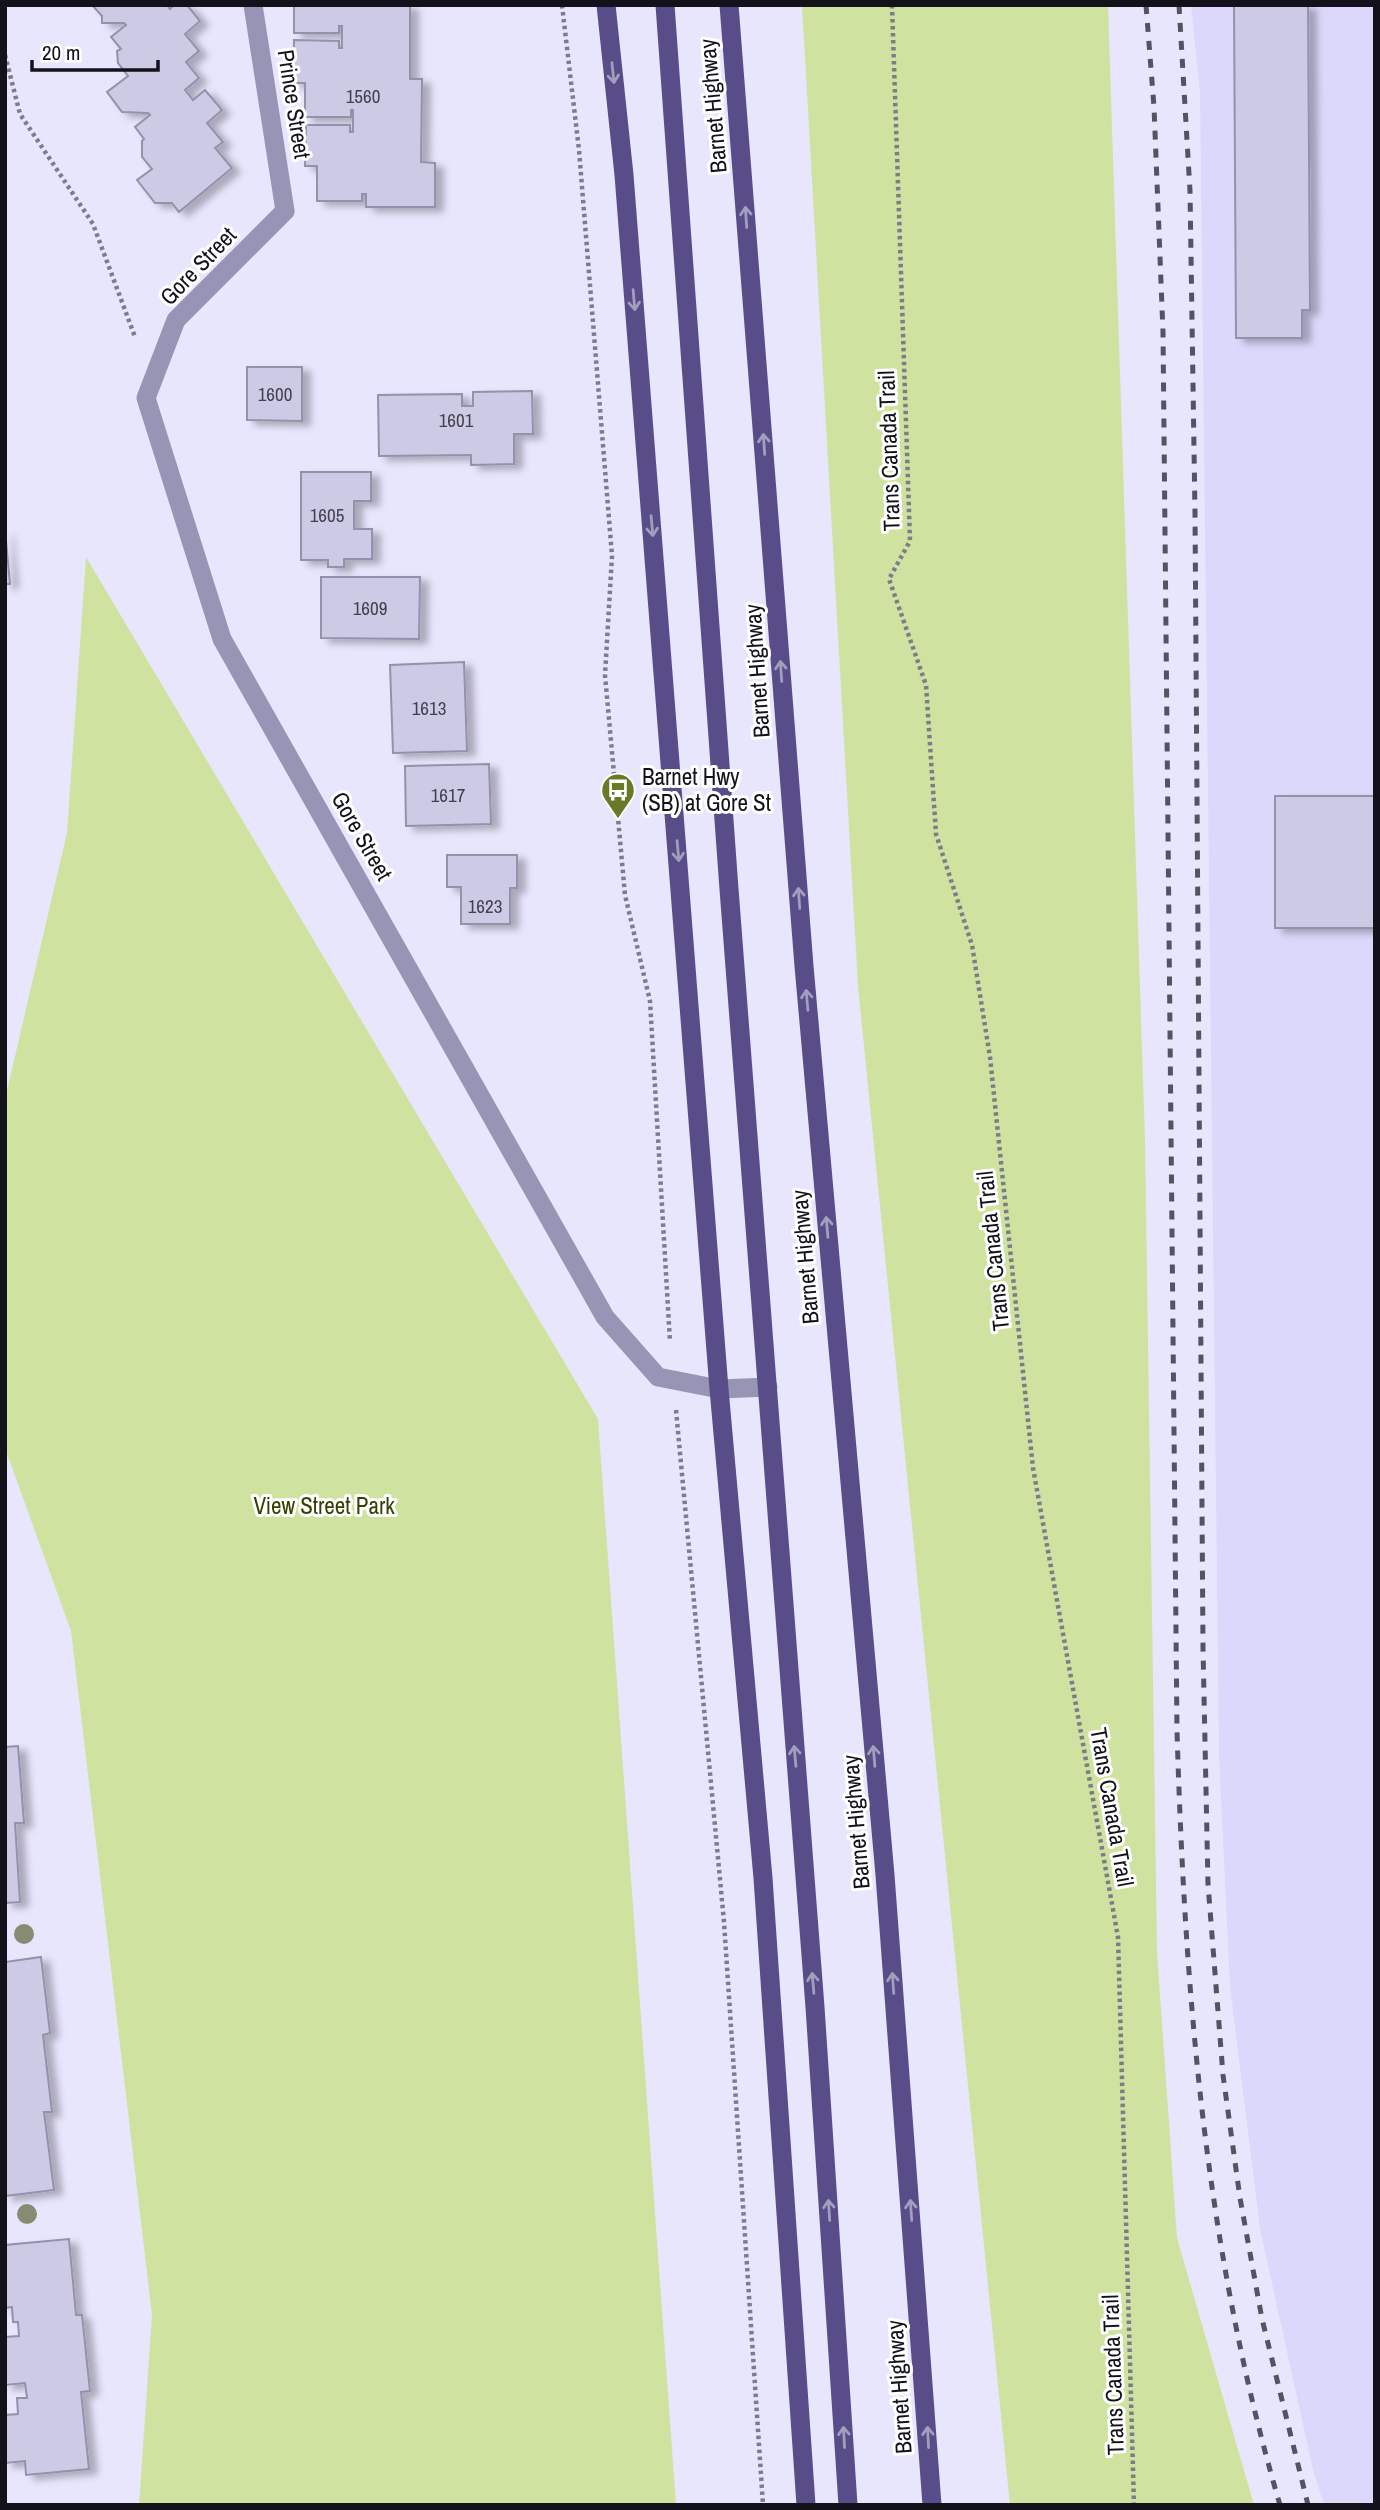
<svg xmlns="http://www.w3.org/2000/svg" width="1380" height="2510" viewBox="0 0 1380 2510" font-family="'Archivo Narrow',sans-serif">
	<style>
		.built { fill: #dcd8fc }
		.green { fill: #d0e2a0 }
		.building { fill: #cdcae6; stroke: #9491ab; stroke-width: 2; filter: url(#shadow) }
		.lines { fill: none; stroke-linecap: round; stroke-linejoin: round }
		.path { stroke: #7e7c8c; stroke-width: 4.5; stroke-dasharray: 3.5 3.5; stroke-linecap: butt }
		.service { stroke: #9894b6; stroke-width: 19 }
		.minor { stroke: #9894b6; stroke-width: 19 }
		.primary { stroke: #584d88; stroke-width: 19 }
		.rail { stroke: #545360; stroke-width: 5; stroke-dasharray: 9 9; stroke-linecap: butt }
		.tree { fill: #868b72 }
		.oneway { stroke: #a39dbe }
		.labels { text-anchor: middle; stroke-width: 6; stroke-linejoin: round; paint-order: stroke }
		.number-label { font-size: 19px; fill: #42404e }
		.street-label { font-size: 23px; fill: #13121b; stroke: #fff }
		.poi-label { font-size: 23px; fill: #13121b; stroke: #fff; text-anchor: start }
		.park-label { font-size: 23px; fill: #354100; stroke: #fff }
	</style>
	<defs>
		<filter id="shadow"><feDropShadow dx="8" dy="4.5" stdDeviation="3.5" flood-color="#0004"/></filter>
	</defs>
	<rect width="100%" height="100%" fill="#e8e6fd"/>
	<!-- built -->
	<path class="built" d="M 1191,5 L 1375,5 L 1375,2505 L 1324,2505 L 1313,2470 L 1260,2229 L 1230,1986 L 1219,1756 L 1200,93 Z"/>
	<!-- green -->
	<g class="green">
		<path d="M 802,5 L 1108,5 L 1145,1141 L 1157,1952 L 1177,2238 L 1254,2505 L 1010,2505 L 858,986 Z"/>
		<path d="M 86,557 L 598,1419 L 676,2505 L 139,2505 L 152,2315 L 71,1631 L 5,1448 L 5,1099 L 67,833 Z"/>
	</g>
	<!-- building -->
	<g class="building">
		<path d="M 92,5 L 167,5 L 170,9 L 174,5 L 187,5 L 200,21 L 185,34 L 199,51 L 186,62 L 199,78 L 185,90 L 193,100 L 205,90 L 222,110 L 207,123 L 223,142 L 215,148 L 232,168 L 179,212 L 172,203 L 155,203 L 137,180 L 152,169 L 142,157 L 142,141 L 144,139 L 135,127 L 150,115 L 148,113 L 122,112 L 107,92 L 128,76 L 118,63 L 117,51 L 121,49 L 111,37 L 126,25 L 124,23 L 102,23 L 102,16 Z"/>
		<path d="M 294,5 L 410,5 L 410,79 L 422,79 L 421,162 L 435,163 L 435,207 L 366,207 L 366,194 L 362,194 L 362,201 L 317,201 L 317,166 L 305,166 L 306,125 L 350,125 L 350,132 L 353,132 L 353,110 L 351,110 L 351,117 L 305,117 L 305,83 L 293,83 L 294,40 L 339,41 L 339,48 L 342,48 L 342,26 L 339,26 L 339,33 L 294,33 Z"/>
		<path d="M 1234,5 L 1308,5 L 1310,310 L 1302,310 L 1302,338 L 1236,338 Z"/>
		<path d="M 247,367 L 302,367 L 302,421 L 247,420 Z"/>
		<path d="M 532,391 L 533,434 L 514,434 L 514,464 L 471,465 L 471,455 L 379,456 L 378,395 L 462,394 L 462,406 L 473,406 L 473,392 Z"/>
		<path d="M 301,472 L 371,472 L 371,501 L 354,501 L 354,529 L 372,529 L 372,559 L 344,559 L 344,567 L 328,567 L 328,560 L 301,560 Z"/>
		<path d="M 5,530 L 10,584 L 5,584 Z"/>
		<path d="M 321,577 L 420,577 L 419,639 L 321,638 Z"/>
		<path d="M 464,662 L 467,751 L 393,753 L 390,665 Z"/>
		<path d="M 489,764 L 491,824 L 406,826 L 405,766 Z"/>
		<rect x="1275" y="796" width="100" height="132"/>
		<path d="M 447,855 L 517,855 L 517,888 L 510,888 L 510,924 L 461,924 L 461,887 L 447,887 Z"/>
		<path d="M 18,1746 L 24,1823 L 15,1823 L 20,1902 L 5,1903 L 5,1747 Z"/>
		<path d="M 41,1957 L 50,2033 L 43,2035 L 52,2112 L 44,2112 L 54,2190 L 5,2196 L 5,1962 Z"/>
		<path d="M 69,2239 L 76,2315 L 82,2315 L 90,2391 L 81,2392 L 89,2469 L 26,2475 L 25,2461 L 5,2463 L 5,2415 L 18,2414 L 17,2398 L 27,2398 L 25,2383 L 5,2385 L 5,2337 L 19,2336 L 18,2322 L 13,2322 L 12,2307 L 5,2308 L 5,2245 Z"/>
	</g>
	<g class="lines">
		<!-- path -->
		<g class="path">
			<path d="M 562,5 L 579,150 L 612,556 L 605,675 L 625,895 L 650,1001 L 670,1342"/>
			<path d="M 892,5 L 910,541 L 889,579 L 926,685 L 936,834 L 972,945 L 990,1057 L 1033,1468 L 1118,1937 L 1134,2505"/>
			<path d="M 5,55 L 20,114 L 93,224 L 135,337"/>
			<path d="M 676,1410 L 724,1922 L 763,2505"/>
		</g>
		<!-- service -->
		<path class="service" d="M 253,5 L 285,211"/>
		<!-- minor -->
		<path class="minor" d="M 285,211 L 176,320 L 146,398 L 222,639 L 605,1317 L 658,1377 L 719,1389 L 768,1387"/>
		<!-- primary -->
		<g class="primary">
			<path d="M 606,5 L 624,175 L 719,1389 L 763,1878 L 806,2505"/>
			<path d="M 665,5 L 729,889 L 815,2007 L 848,2505"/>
			<path d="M 729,5 L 804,966 L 885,1875 L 932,2505"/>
		</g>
		<!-- rail -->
		<g class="rail">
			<path d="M 1146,5 L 1154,107 L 1163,332 L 1177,1731 C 1185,1995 1205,2250 1280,2505"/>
			<path d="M 1179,5 L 1190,191 L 1195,513 L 1203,1648 L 1208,1884 L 1223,2075 L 1240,2198 L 1262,2319 L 1308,2505"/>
		</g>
	</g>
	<!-- trees -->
	<g class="tree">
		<circle cx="24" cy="1934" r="10"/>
		<circle cx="27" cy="2214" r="10"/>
	</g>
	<!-- one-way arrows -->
	<defs><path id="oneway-shaft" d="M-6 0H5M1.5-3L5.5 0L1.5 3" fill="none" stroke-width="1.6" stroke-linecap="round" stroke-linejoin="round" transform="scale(1.75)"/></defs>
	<g class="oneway">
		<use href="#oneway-shaft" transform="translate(613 73) rotate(84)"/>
		<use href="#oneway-shaft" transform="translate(746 217) rotate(-94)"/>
		<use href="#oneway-shaft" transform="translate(634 300) rotate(85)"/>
		<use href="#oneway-shaft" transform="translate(764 444) rotate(-94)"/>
		<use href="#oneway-shaft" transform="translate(652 526) rotate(85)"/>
		<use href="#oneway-shaft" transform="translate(781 671) rotate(-94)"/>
		<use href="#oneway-shaft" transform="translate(678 851) rotate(85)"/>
		<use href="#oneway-shaft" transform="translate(799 898) rotate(-94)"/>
		<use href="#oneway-shaft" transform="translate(807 1000) rotate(-95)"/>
		<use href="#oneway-shaft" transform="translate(827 1227) rotate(-95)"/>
		<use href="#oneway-shaft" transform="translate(795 1756) rotate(-95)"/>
		<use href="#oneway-shaft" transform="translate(874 1756) rotate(-95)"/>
		<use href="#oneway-shaft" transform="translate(813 1983) rotate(-95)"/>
		<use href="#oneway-shaft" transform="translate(893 1983) rotate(-94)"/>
		<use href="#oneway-shaft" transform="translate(829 2210) rotate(-94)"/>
		<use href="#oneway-shaft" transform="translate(911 2210) rotate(-94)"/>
		<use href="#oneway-shaft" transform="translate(844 2437) rotate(-93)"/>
		<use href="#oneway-shaft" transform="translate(928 2437) rotate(-93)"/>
	</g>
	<!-- icons -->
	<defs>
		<g id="bus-pin" transform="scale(1.75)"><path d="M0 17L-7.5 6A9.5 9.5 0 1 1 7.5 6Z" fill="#687928" stroke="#fff"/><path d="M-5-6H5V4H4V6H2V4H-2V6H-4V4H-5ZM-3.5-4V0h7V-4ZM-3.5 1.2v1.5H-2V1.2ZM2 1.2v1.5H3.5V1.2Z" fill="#fff"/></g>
	</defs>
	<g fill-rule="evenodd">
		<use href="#bus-pin" x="618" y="790"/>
	</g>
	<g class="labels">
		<!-- number labels -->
		<g class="number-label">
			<text x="363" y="103">1560</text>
			<text x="275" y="401">1600</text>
			<text x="456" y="427">1601</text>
			<text x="327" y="522">1605</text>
			<text x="370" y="615">1609</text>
			<text x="429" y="715">1613</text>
			<text x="448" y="802">1617</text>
			<text x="485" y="913">1623</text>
		</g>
		<!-- street labels -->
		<g class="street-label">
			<text transform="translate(294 104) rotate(81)" y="8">Prince Street</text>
			<text transform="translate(713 106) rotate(-95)" y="8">Barnet Highway</text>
			<text transform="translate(198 266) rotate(-46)" y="8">Gore Street</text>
			<text transform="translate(889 451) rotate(-92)" y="8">Trans Canada Trail</text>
			<text transform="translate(757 671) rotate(-94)" y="8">Barnet Highway</text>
			<text transform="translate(362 836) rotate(60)" y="8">Gore Street</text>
			<text transform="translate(993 1251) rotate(-96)" y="8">Trans Canada Trail</text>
			<text transform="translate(805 1257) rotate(-95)" y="8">Barnet Highway</text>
			<text transform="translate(1112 1807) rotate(80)" y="8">Trans Canada Trail</text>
			<text transform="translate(856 1822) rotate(-95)" y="8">Barnet Highway</text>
			<text transform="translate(1113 2375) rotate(-92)" y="8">Trans Canada Trail</text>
			<text transform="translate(899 2387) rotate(-94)" y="8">Barnet Highway</text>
		</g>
		<!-- poi labels -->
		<g class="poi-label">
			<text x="642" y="785">Barnet Hwy<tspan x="642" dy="26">(SB) at Gore St</tspan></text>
		</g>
		<!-- park labels -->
		<g class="park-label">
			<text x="324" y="1514">View Street Park</text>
		</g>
	</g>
	<!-- border -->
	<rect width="1380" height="2510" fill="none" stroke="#13121b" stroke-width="14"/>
	<!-- scale -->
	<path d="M32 60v10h126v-10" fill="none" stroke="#13121b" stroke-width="3.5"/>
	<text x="42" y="60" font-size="21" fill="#13121b" stroke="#ffffff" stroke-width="5" paint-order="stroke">20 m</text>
</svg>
